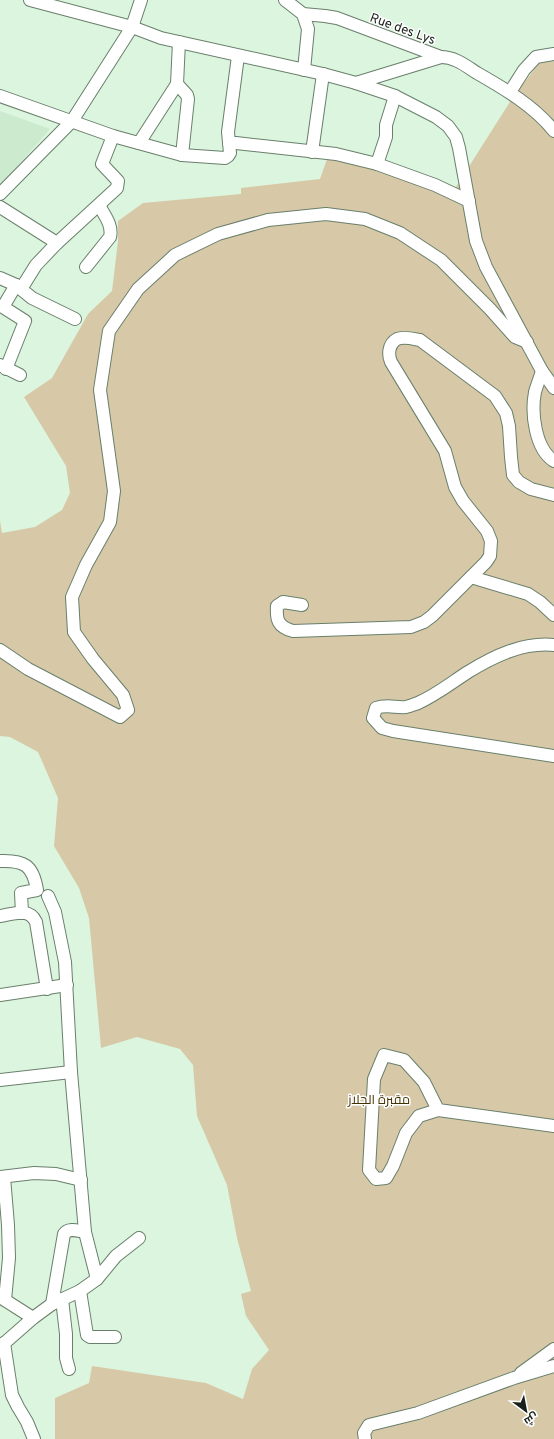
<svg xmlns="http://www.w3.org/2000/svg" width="554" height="1439" viewBox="0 0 554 1439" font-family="Overpass,Cairo,sans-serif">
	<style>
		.built { fill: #cbeace }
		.green { fill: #d7c9a8 }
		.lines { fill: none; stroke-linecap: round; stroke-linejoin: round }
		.minor-casing { stroke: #697f6b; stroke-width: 14 }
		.minor { stroke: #fff; stroke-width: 12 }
		.labels { text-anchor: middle; stroke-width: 3; stroke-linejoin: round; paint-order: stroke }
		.street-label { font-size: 13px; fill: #182119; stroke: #fff }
		.park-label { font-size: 13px; fill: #433200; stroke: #fff }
	</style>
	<rect width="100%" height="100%" fill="#dcf5de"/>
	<!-- built -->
	<path class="built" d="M 0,111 L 50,129 L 0,186 Z"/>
	<!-- green -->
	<path class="green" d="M 554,60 L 554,1439 L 55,1439 L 55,1398 L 89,1383 L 92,1366 L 206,1383 L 243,1399 L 252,1369 L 269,1350 L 246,1316 L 241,1294 L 251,1291 L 237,1238 L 227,1185 L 197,1116 L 193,1065 L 180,1049 L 137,1037 L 101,1048 L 89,918 L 79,888 L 54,846 L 58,798 L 38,752 L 10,737 L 0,736 L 0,521 L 2,533 L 35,527 L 62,510 L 70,493 L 66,466 L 24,397 L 52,378 L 88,314 L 112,291 L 118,241 L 118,221 L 143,203 L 241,194 L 241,188 L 320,179 L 327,159 L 374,169 L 433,191 L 449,198 L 513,97 L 540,62 Z"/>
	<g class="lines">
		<!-- minor casing -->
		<g class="minor-casing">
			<g id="minor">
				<path d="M 30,0 L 132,27 L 161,38 L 323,74 L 356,83 L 395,96 L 436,117 L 448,126 L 456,137 L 459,148 L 476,241 L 486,267 L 542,371 L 554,388"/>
				<path d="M 285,0 L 303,14 L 325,16 L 337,18 L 441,57 C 455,57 466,66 477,73 C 505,89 534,106 554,131"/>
				<path d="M 303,14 L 308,29 L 304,70"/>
				<path d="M 179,42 L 177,84 L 187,95 L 188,99 L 182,155"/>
				<path d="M 356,83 L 441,57"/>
				<path d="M 510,92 L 524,70 L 536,57 L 554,54"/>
				<path d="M 0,96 L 113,136 L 182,155 L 225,158 L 228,156 L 230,153 L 228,132 L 238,56"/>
				<path d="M 139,143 L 177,84"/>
				<path d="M 229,143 L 236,143 L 336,154 L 377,164 L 435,185 L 469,201"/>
				<path d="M 312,152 L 323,74"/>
				<path d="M 377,164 L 386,137 L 386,125 L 395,96"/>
				<path d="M 0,194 L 72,121 L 132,27 L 141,0"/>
				<path d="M 0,207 L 57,243"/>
				<path d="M 86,267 L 110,237 C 113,225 104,215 99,205"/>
				<path d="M 0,278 L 16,285 L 32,298 L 75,319"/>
				<path d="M 21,289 L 36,265 L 57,243 L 117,188 L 118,181 L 102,164 L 113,136"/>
				<path d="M 0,365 L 20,375"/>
				<path d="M 6,369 L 25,321 L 3,307 L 16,285"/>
				<path d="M 542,371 C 540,378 537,385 535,392 C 531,413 535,449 554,461"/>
				<path d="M 471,577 L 528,594 L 540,602 L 554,615"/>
				<path d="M 302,605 L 283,602 L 277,606 C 276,620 278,627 293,631 L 411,627 L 424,622 L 432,616 L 486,562 L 490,556 L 491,541 L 487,531 L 463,501 L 455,487 L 445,451 L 391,362 C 388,355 388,344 397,339 C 404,336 414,339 420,340 L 495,396 L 506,413 L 509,426 L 511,457 L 513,475 L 519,482 L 531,489 L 554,495"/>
				<path d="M 554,645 C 523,642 494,656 468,672 C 451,683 436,695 418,703 C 415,704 410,706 406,707 C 396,708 387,704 376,708 L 373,718 L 382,728 L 393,731 L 554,756"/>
				<path d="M 0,650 L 28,669 L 120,717 L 128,710 L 123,695 L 93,659 L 74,632 L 72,597 L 86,565 L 110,522 L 114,491 L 100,390 L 109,331 L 138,289 L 175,255 L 218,234 L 268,220 L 326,214 L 365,219 L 400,233 L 441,260 L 490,309 L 515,337 L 527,342"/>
				<path d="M 0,861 C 24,860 33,865 37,890 L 21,893 L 22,913"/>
				<path d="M 48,896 L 55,912 L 65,962 L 71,1072 L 85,1232 L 97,1279"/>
				<path d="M 0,916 C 13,914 29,907 36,922 L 47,989"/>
				<path d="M 0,995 L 67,985"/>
				<path d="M 0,1080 L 71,1072"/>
				<path d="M 438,1110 L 419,1116 L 406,1133 L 393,1166 L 386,1178 L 376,1179 L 369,1170 L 374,1079 L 384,1055 L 404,1060 L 424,1082 L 438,1110 L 554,1126"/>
				<path d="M 0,1177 L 34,1173 L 56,1174 L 81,1180"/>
				<path d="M 4,1177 L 8,1225 L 9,1258 L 5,1300"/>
				<path d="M 80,1291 L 87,1335 L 90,1337 L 115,1337"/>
				<path d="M 0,1297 L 33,1318"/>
				<path d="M 62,1299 L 66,1334 L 66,1358 L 69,1369"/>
				<path d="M 52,1304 L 64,1234 C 69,1227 78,1231 85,1232"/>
				<path d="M 4,1343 L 12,1395 L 18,1407 L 27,1422 L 34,1439"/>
				<path d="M 0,1347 L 33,1318 L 52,1304 L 80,1291 L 97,1279 L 116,1256 L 139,1238"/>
				<path d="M 521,1373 L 554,1349"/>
				<path d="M 365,1439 L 364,1433 L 369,1425 L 418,1413 L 514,1378 L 554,1366"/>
			</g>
		</g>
		<!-- minor -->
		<use href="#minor" class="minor"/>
	</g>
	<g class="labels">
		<!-- street labels -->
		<g class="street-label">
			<text transform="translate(403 28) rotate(20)" y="5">Rue des Lys</text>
		</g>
		<!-- park labels -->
		<g class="park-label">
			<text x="379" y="1104">مقبرة الجلاز</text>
		</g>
	</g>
	<!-- north arrow -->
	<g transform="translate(526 1411) rotate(148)" stroke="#ffffff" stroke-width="3" paint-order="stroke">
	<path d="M0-3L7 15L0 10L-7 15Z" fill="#182119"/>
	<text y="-6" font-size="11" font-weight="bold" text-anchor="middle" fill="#182119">ش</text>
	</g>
</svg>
